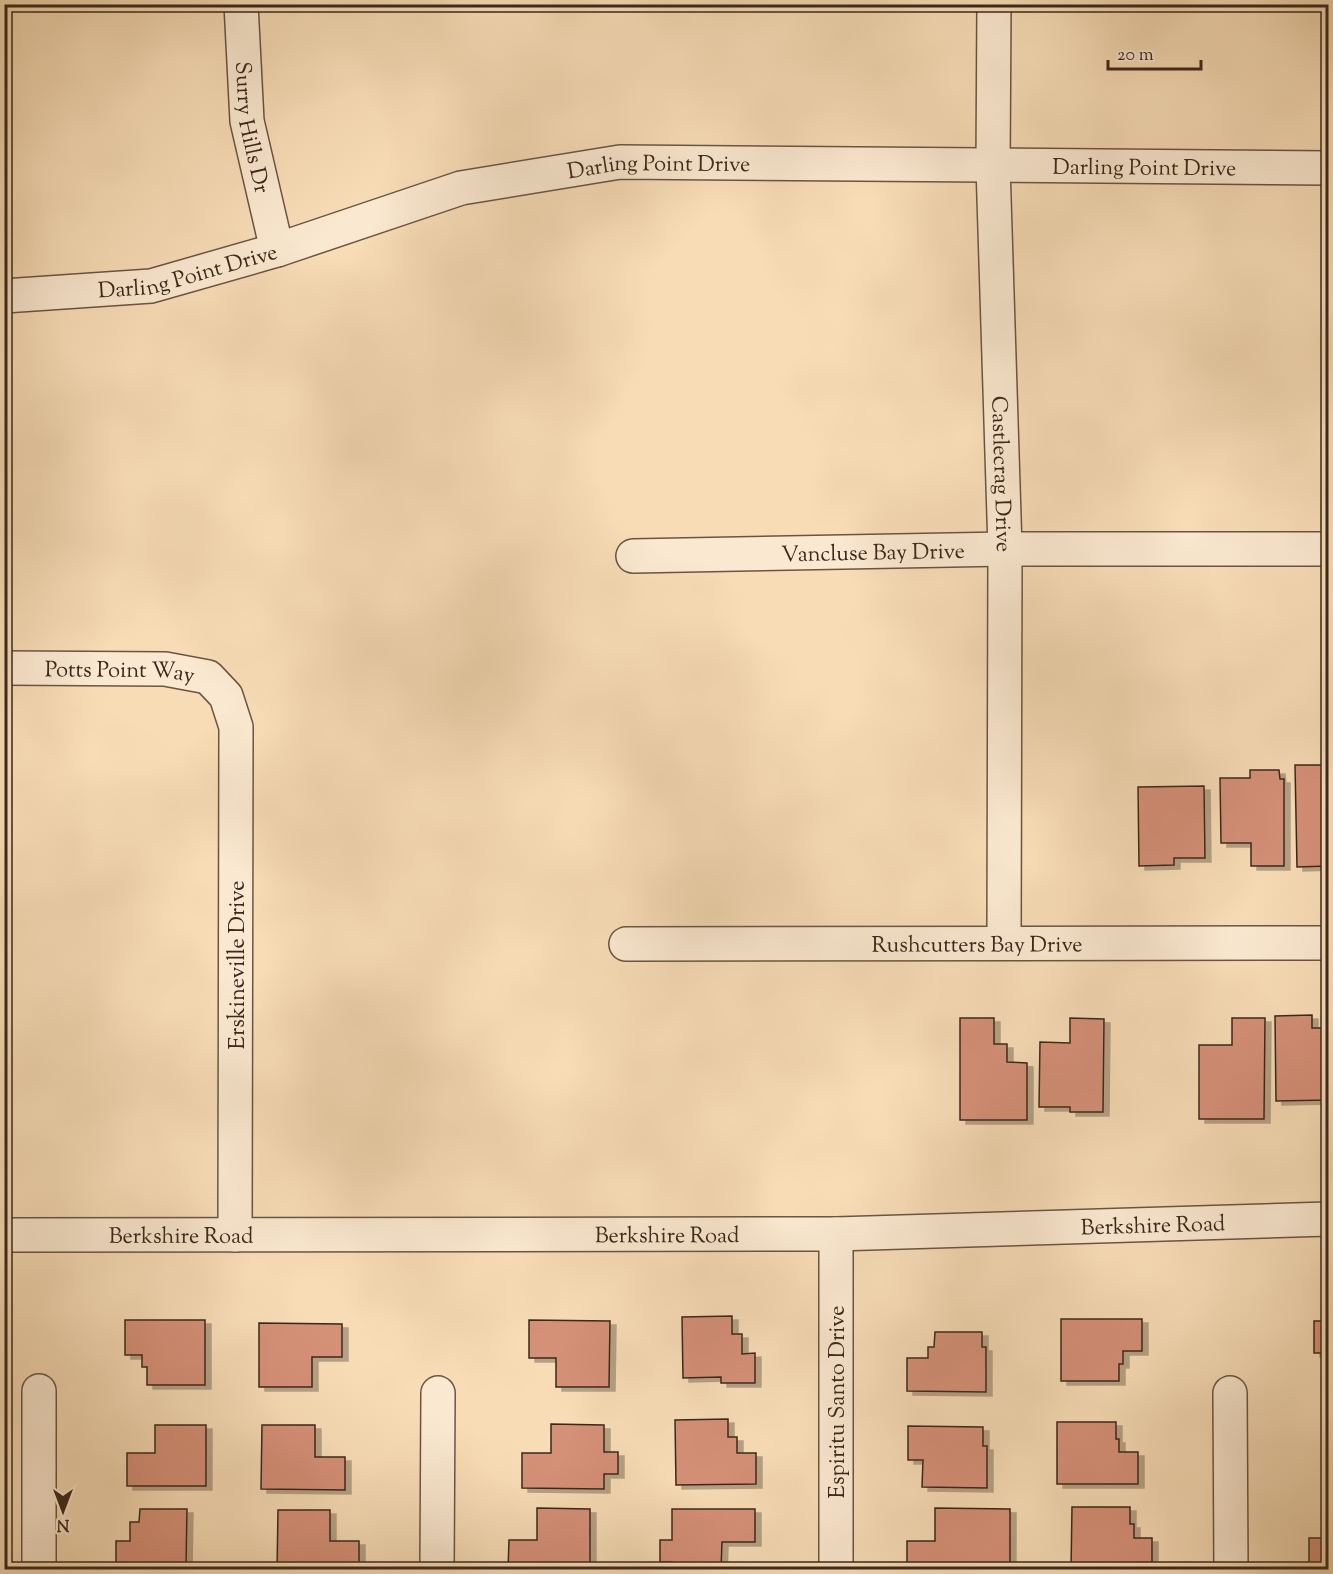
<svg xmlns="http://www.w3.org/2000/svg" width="1333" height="1574" viewBox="0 0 1333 1574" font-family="'Sorts Mill Goudy',serif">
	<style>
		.building { fill: #d59078; stroke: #3b281d; stroke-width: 1.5; filter: url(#shadow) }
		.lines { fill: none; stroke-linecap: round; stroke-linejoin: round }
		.minor-casing { stroke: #6a5543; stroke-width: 36 }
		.tertiary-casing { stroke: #6a5543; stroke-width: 36 }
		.minor { stroke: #fae8d0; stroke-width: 33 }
		.tertiary { stroke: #fae8d0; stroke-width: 33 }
		.labels { text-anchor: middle; stroke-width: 4.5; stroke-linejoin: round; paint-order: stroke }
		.street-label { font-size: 22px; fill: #3b281d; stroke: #fae8d0 }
	</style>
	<defs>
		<filter id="shadow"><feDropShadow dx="6" dy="4" stdDeviation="0" flood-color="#0004"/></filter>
	</defs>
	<rect width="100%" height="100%" fill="#f7dcb6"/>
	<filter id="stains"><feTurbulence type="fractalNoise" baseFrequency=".00333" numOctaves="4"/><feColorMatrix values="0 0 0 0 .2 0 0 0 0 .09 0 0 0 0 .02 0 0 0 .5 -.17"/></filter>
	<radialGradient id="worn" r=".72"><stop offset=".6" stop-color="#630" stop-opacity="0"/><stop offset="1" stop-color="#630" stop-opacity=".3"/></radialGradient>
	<!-- building -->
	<g class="building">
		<path d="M 1295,765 L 1328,765 L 1328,866 L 1297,867 Z"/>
		<path d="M 1250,770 L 1279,770 L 1280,779 L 1284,779 L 1284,866 L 1251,866 L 1251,843 L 1221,843 L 1220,778 L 1250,778 Z"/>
		<path d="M 1204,786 L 1205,858 L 1174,858 L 1174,865 L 1139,866 L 1138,787 Z"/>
		<path d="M 1312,1015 L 1312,1028 L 1328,1028 L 1328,1100 L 1276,1101 L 1275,1016 Z"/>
		<path d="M 960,1018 L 994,1018 L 994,1044 L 1007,1044 L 1007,1062 L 1027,1063 L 1027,1120 L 960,1120 Z"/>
		<path d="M 1070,1018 L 1104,1019 L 1103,1112 L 1070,1112 L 1070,1107 L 1039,1107 L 1040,1042 L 1070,1043 Z"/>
		<path d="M 1232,1018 L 1265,1018 L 1264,1119 L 1199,1119 L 1199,1045 L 1232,1045 Z"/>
		<path d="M 732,1316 L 732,1334 L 742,1334 L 742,1354 L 755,1353 L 755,1383 L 721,1383 L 721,1377 L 683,1378 L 682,1317 Z"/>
		<path d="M 1061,1319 L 1142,1319 L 1142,1351 L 1123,1351 L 1123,1364 L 1119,1364 L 1119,1381 L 1061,1381 Z"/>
		<path d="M 125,1320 L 205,1320 L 205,1385 L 147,1385 L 147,1367 L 142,1367 L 142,1355 L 125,1355 Z"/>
		<path d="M 529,1320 L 610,1321 L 609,1387 L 556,1387 L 556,1358 L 529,1358 Z"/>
		<rect x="1314" y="1321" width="14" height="32"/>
		<path d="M 259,1323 L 342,1324 L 342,1357 L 312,1357 L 312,1387 L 259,1387 Z"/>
		<path d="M 935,1332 L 982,1332 L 982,1347 L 986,1347 L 986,1392 L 907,1391 L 907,1358 L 928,1358 L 928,1347 L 934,1347 Z"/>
		<path d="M 728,1419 L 728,1437 L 737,1437 L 737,1453 L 756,1453 L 756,1484 L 676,1485 L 675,1420 Z"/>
		<path d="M 1057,1422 L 1116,1422 L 1116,1439 L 1119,1439 L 1119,1452 L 1138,1452 L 1138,1484 L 1057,1484 Z"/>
		<path d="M 551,1424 L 604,1425 L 604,1452 L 618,1452 L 618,1474 L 604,1474 L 604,1489 L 522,1488 L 522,1453 L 551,1453 Z"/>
		<path d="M 155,1425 L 206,1425 L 206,1486 L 127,1486 L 127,1453 L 155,1453 Z"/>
		<path d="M 262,1425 L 315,1425 L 315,1457 L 345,1457 L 345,1490 L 261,1489 Z"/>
		<path d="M 908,1426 L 983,1427 L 983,1446 L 987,1446 L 987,1488 L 922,1487 L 923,1460 L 908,1460 Z"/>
		<rect x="1322" y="1453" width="6" height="30"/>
		<path d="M 1072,1507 L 1130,1507 L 1130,1524 L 1134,1524 L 1134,1538 L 1152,1538 L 1152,1570 L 1071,1569 Z"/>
		<path d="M 537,1508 L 590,1509 L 590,1570 L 508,1570 L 509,1540 L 537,1540 Z"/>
		<path d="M 935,1508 L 1010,1509 L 1010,1570 L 907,1570 L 907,1541 L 935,1541 Z"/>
		<path d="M 140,1509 L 187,1509 L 186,1565 L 146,1565 L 146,1570 L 116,1570 L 116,1541 L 130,1541 L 130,1522 L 139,1522 Z"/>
		<path d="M 672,1509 L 755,1509 L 755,1542 L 722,1542 L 721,1570 L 672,1570 L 672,1562 L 660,1562 L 660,1540 L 672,1540 Z"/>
		<path d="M 278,1510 L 330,1510 L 330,1541 L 359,1541 L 359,1570 L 277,1570 Z"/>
		<path d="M 1328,1523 L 1328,1568 L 1309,1568 L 1309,1538 L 1328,1538 Z"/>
	</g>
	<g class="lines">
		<!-- minor casing -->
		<g class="minor-casing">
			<g id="minor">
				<path id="s1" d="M 241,4 L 247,121 L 277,250"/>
				<path id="s2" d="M 994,4 L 993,166 L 1005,549 L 1004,943"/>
				<path id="s3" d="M 4,296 L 151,286 L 277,250 L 461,188 L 620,162 L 1328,168"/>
				<path id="s4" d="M 633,556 L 1005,549 L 1328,549"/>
				<path id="s5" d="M 4,668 L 165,669 L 208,677 L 226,696 L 236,727 L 235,1235"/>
				<path id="s6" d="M 626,944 L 1328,943"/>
				<path d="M 836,1234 L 836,1570"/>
				<path d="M 39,1391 L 39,1570"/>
				<path d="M 1230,1393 L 1231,1570"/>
				<path d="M 437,1570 L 438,1393"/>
			</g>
		</g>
		<!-- tertiary casing -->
		<g class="tertiary-casing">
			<g id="tertiary">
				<path id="s7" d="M 4,1235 L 836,1234 L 1328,1219"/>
			</g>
		</g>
		<!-- minor -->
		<use href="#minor" class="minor"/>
		<!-- tertiary -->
		<use href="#tertiary" class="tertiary"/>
	</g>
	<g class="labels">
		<!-- street labels -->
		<g class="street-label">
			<text dy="8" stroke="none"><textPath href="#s1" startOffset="124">Surry Hills Dr</textPath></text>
			<text dy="8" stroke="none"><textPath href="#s3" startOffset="1158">Darling Point Drive</textPath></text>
			<text dy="8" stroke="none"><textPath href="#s3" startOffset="672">Darling Point Drive</textPath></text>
			<text dy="8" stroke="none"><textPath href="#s3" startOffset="186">Darling Point Drive</textPath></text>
			<text dy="8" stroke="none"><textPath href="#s2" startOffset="470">Castlecrag Drive</textPath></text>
			<text dy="8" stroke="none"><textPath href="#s4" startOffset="240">Vancluse Bay Drive</textPath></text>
			<text dy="8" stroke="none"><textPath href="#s5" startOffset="116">Potts Point Way</textPath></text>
			<text dy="8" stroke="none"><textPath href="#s6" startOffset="351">Rushcutters Bay Drive</textPath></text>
			<text transform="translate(236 965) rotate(-90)" y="8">Erskineville Drive</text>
			<text dy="8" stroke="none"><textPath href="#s7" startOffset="1149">Berkshire Road</textPath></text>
			<text dy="8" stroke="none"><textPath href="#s7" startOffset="663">Berkshire Road</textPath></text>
			<text dy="8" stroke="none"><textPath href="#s7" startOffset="177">Berkshire Road</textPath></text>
			<text transform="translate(836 1402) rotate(-90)" y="8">Espiritu Santo Drive</text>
		</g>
	</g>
	<!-- margin -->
	<rect width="1333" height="1574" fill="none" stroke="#f7dcb6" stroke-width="24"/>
	<rect x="6" y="6" width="1321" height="1562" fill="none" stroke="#3b281d" stroke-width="3"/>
	<rect x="12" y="12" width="1309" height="1550" fill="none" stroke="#3b281d" stroke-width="1.5"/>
	<!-- north arrow -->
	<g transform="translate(63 1511) rotate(180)" stroke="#fae8d0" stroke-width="4.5" paint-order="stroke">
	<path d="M0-4.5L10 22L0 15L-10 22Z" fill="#3b281d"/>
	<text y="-9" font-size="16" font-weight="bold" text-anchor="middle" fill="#3b281d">N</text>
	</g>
	<!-- scale -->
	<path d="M1108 60v9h93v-9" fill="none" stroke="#3b281d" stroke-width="3"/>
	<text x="1117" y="60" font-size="18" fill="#3b281d" stroke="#fae8d0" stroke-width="4.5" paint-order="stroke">20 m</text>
	<rect width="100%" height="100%" filter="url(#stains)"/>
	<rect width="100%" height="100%" fill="url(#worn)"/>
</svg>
